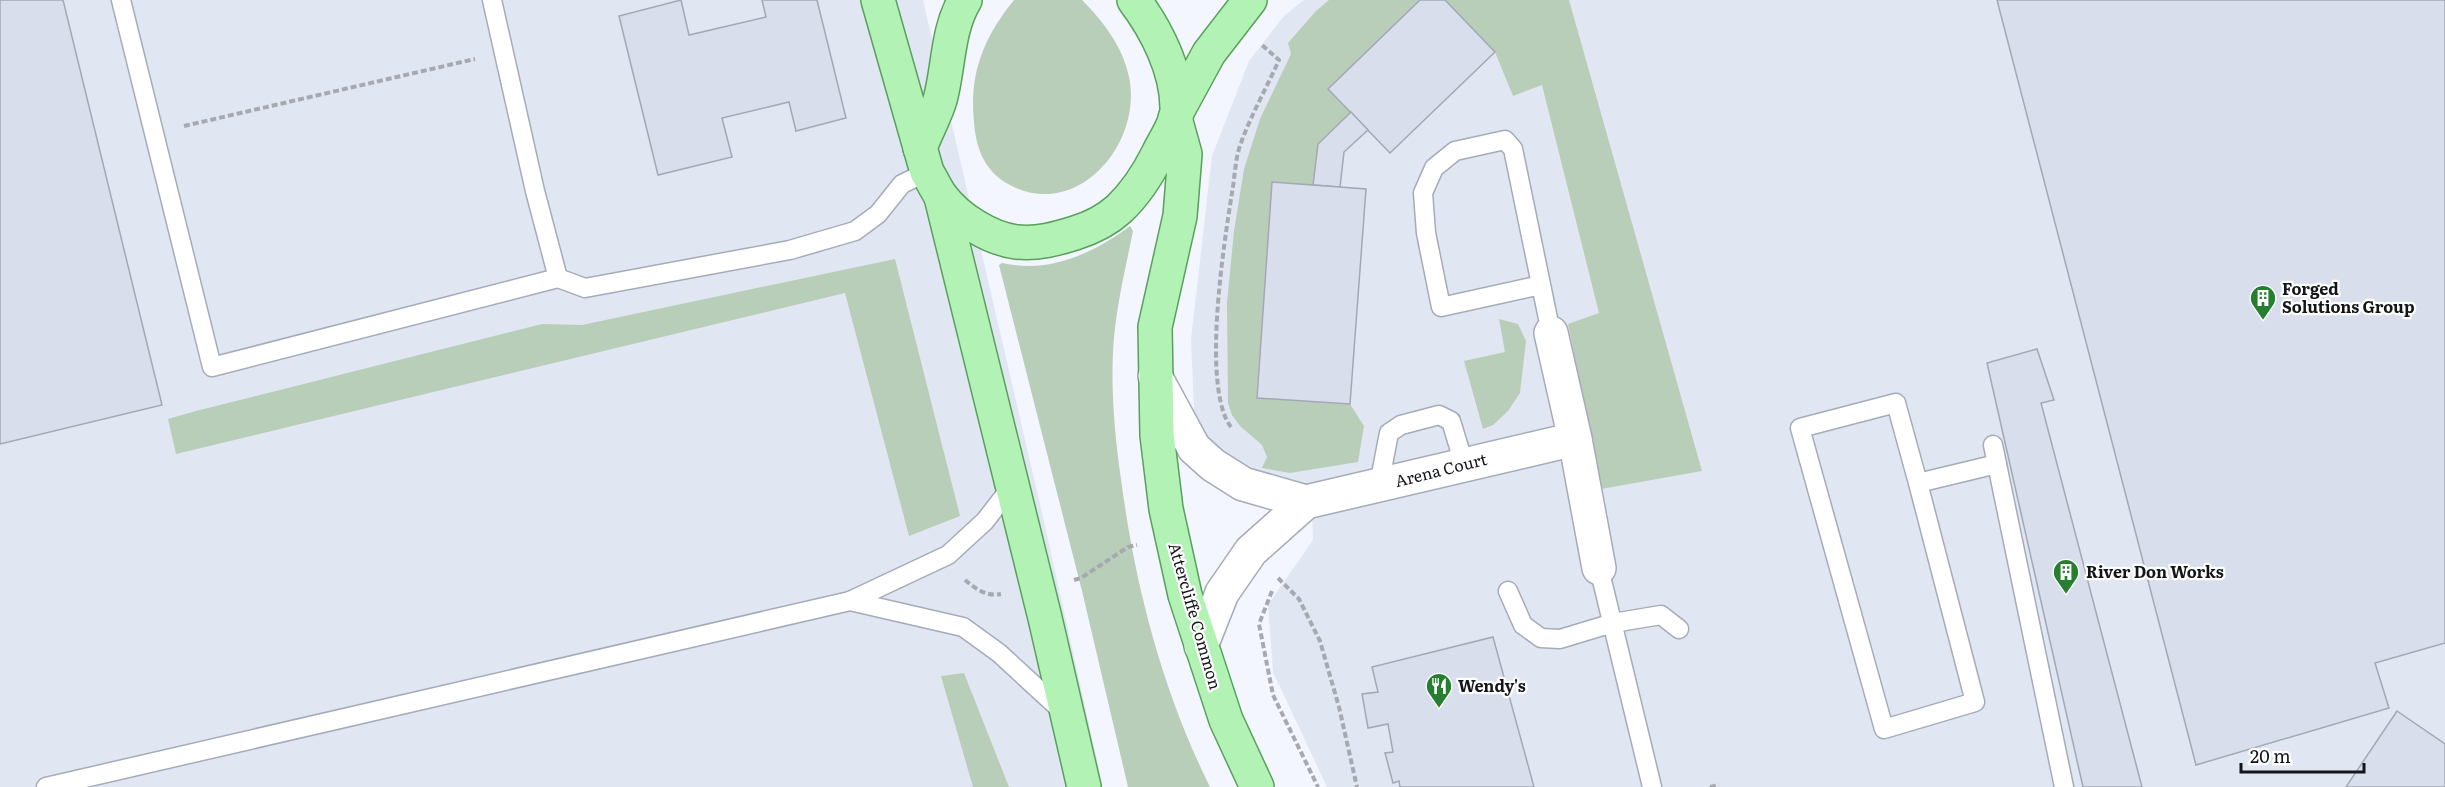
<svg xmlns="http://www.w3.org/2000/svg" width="2445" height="787" viewBox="0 0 2445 787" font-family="Literata,serif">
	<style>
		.built { fill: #e1e6f3 }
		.green { fill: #b8ceb8 }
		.building { fill: #d8deec; stroke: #a3a8b5; stroke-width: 1.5 }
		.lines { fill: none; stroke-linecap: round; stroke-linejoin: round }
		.lane-casing { stroke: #a6abb8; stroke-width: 21 }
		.street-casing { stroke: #a6abb8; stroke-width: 36 }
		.primary-casing { stroke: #5a9f5e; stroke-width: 36 }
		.path { stroke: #a6a9b0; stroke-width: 4; stroke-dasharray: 6 3; stroke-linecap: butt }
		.lane { stroke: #fff; stroke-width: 18 }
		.street { stroke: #fff; stroke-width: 33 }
		.primary { stroke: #b3f2b5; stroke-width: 33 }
		.labels { text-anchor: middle; stroke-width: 4.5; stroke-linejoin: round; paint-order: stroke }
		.poi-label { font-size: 16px; font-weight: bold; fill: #131519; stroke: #fff; text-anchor: start }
		.street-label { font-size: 16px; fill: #131519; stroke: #fff }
	</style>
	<rect width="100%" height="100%" fill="#f3f6fe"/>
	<!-- built -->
	<g class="built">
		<path d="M 0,0 L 923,0 L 1045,526 L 1103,787 L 0,787 Z"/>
		<path d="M 1304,0 L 2445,0 L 2445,787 L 1327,787 L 1273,672 L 1268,605 L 1313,540 L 1311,485 L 1288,482 L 1221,457 L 1195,430 L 1191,339 L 1212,156 L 1249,61 L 1284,16 Z"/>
	</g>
	<!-- green -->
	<g class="green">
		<path d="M 1014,0 L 1082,0 C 1103,21 1123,47 1129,77 C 1143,143 1078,221 1010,185 C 985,172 976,149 974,122 C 969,73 984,37 1014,0 Z"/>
		<path d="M 1329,0 L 1420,0 L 1328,89 L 1351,112 L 1318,144 L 1313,185 L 1257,398 L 1350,404 L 1364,426 L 1358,462 L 1290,473 L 1262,468 L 1267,457 L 1262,445 L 1240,426 L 1232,415 L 1228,403 L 1227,303 L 1234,231 L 1244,169 L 1260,119 L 1291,54 L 1288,43 L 1316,11 Z"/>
		<path d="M 1445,0 L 1569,0 L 1702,471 L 1601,489 L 1568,324 L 1599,313 L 1542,85 L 1513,96 L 1495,52 Z"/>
		<path d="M 1130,226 L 1133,231 C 1125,271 1115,311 1113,352 C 1111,394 1115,437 1121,479 C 1135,586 1162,690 1210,787 L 1128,787 L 1082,591 L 999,265 L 1002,263 C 1049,274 1094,253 1130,226 Z"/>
		<path d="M 895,259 L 960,516 L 909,536 L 845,293 L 176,454 L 168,419 L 196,411 L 542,324 L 582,325 Z"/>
		<path d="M 1499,319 L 1518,324 L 1526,341 L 1520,393 L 1508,411 L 1493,425 L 1483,429 L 1464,361 L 1505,352 Z"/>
		<path d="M 964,673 L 1009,787 L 973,787 L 941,676 Z"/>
	</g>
	<!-- building -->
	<g class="building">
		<path d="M 0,0 L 63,0 L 162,405 L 0,444 Z"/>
		<path d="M 681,0 L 689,35 L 766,17 L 762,0 L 817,0 L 846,118 L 796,131 L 789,102 L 722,118 L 732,157 L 658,175 L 619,16 Z"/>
		<path d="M 1420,0 L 1445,0 L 1495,52 L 1390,153 L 1328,89 Z"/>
		<path d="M 1997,0 L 2445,0 L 2445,643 L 2375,663 L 2389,708 L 2196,765 Z"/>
		<path d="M 1351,112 L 1368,130 L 1344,152 L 1340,187 L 1313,185 L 1318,144 Z"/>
		<path d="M 1272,182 L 1366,189 L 1350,404 L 1257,398 Z"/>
		<path d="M 2037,349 L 2054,400 L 2041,403 L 2142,787 L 2083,787 L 1987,363 Z"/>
		<path d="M 1493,637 L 1534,787 L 1400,787 L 1399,781 L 1393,783 L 1385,753 L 1393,752 L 1388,724 L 1368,728 L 1362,694 L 1378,692 L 1372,667 Z"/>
		<path d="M 2397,711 L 2445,744 L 2445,787 L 2346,787 Z"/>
	</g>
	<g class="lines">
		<!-- lane casing -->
		<g class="lane-casing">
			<g id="lane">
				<path d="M 121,0 L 212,367 L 558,278"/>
				<path d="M 492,0 L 535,191 L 558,278 L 585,288 L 790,250 L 855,231 L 878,214 L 902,184 L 927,172"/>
				<path d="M 1541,285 L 1441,307 L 1426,233 L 1423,193 L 1434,168 L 1455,151 L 1505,140 L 1513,149 L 1551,333"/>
				<path d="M 1993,445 L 2064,787"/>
				<path d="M 1918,483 L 1896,403 L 1800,428 L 1884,729 L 1975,702 L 1918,483 L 1997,464"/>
				<path d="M 1379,485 L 1389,433 L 1401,425 L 1439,415 L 1451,421 L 1464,464"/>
				<path d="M 1599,568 L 1652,787"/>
				<path d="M 1508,591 L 1523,625 L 1541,638 L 1560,639 L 1613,623 L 1661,615 L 1679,629"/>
				<path d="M 850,601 L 963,627 L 999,653 L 1063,712"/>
				<path d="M 46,787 L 850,601 L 948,555 L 985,521 L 1012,486"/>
			</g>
		</g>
		<!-- street casing -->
		<g class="street-casing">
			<g id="street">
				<path d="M 1551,333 L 1575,439 L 1599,568"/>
				<path d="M 1155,376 L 1194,448 L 1213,465 L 1243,484 L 1306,502"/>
				<path d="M 1201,646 L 1222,593 L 1251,551 L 1306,502 L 1575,439"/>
			</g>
		</g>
		<!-- primary casing -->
		<g class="primary-casing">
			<g id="primary">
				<path d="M 878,0 L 927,172 C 932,180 936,189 941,196 C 957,218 990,239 1017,242 C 1038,244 1056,239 1075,233 C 1091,228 1106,221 1119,209 C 1135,194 1148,174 1158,154 C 1164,141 1178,122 1177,108 C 1177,70 1156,29 1134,0"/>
				<path d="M 1178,110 L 1209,53 L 1250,0"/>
				<path d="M 1175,118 L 1185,154 L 1180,216 L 1155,327 L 1157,435 L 1166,509 L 1185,595 L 1226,720 L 1257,787"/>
				<path d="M 920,148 C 926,132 935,116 940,100 C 949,67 947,30 965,0"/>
				<path d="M 941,197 L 1045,618 L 1084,787"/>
			</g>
		</g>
		<!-- path -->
		<g class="path">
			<path d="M 184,126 L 475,59"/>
			<path d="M 1231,427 C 1201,388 1224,243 1232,193 C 1235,177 1235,158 1241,143 C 1251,115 1267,87 1279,60 L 1262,45"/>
			<path d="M 1278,578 L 1299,599 L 1320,641 L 1339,707 L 1357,787"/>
			<path d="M 965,580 C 976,589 987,597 1001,594"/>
			<path d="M 1074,580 L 1081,578 L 1128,547 L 1137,545"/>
			<path d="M 1272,591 L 1259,624 L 1273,695 L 1318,787"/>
			<path d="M 1710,787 L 1719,785"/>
		</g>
		<!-- lane -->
		<use href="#lane" class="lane"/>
		<!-- street -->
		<use href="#street" class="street"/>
		<!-- primary -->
		<use href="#primary" class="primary"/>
	</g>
	<!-- icons -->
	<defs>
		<g id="building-pin" transform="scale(1.35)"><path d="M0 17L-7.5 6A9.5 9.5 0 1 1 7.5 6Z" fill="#267f2e" stroke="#fff"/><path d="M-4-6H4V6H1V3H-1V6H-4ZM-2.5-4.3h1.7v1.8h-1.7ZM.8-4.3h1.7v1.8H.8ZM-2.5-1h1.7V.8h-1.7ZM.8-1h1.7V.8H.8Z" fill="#fff"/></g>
		<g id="restaurant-pin" transform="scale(1.35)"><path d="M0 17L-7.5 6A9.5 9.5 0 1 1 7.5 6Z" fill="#267f2e" stroke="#fff"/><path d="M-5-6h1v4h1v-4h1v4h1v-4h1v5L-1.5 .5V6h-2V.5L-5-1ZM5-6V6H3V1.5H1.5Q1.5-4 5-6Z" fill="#fff"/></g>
	</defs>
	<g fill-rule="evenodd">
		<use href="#building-pin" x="2263" y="298"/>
		<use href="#building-pin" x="2066" y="572"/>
		<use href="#restaurant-pin" x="1439" y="686"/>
	</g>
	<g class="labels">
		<!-- poi labels -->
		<g class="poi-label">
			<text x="2282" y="295">Forged<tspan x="2282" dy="18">Solutions Group</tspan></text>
			<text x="2086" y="578">River Don Works</text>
			<text x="1458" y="692">Wendy's</text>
		</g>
		<!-- street labels -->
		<g class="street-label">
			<text transform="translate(1441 470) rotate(-14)" y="6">Arena Court</text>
			<text transform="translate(1195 616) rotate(74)" y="6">Attercliffe Common</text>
		</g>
	</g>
	<!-- scale -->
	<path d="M2241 763v9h123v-9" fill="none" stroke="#131519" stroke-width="3"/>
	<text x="2250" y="763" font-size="18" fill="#131519" stroke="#ffffff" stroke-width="4.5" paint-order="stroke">20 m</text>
</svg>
